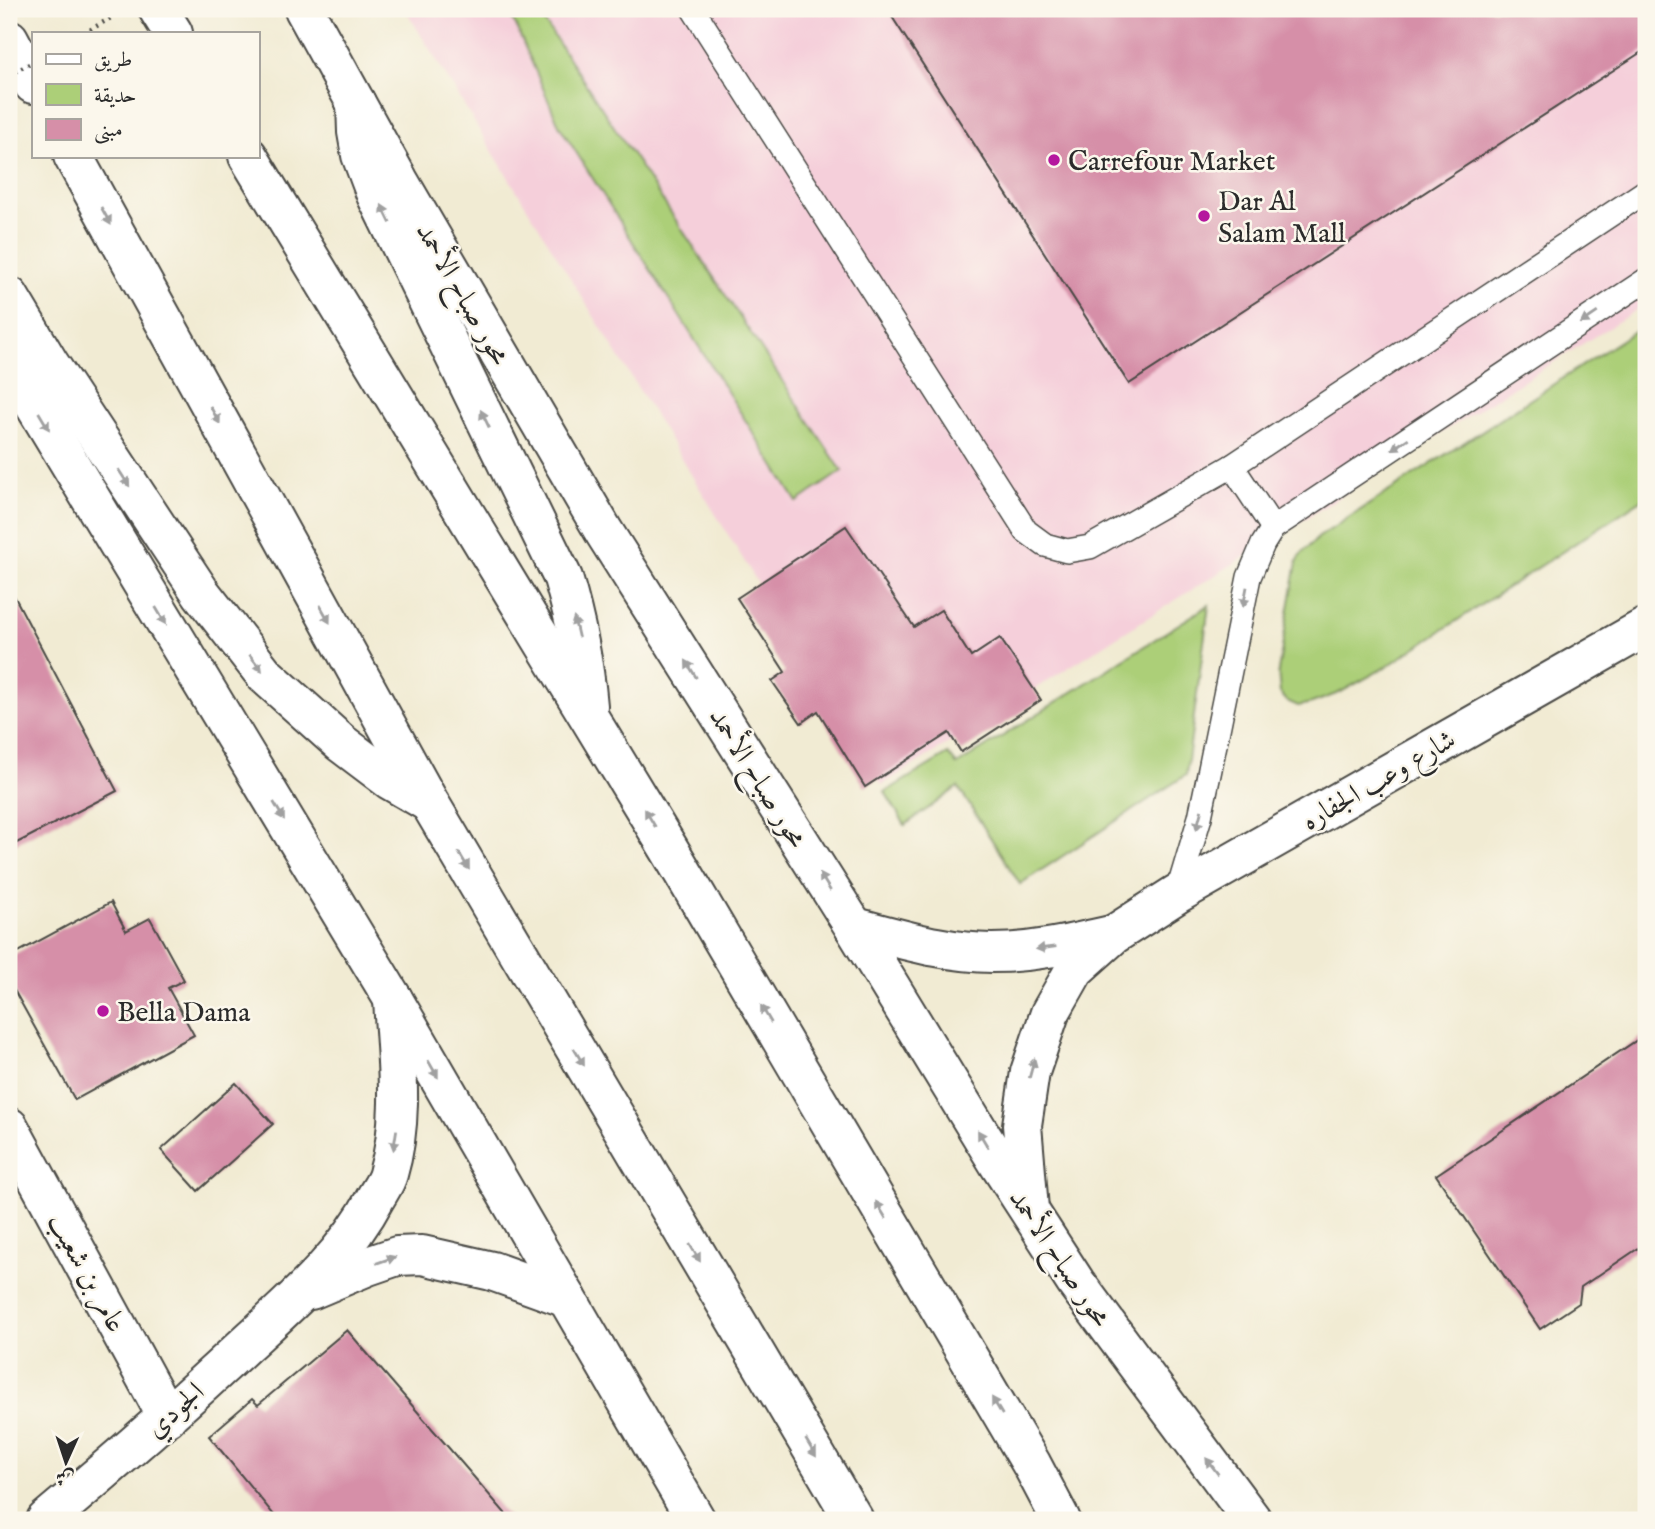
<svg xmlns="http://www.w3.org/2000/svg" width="1655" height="1529" viewBox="0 0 1655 1529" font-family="'IM FELL English',Amiri,serif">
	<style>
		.built { fill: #f5cfda }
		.green { fill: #accf78; stroke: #6c7d52; stroke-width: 2 }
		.building { fill: #d68fa8 }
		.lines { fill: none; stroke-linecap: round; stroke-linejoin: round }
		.service-casing { stroke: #494844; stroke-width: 26 }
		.minor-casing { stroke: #494844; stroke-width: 42 }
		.tertiary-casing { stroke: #494844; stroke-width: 42 }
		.trunk-casing { stroke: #494844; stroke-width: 42 }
		.path { stroke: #494844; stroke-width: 4.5; stroke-dasharray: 2 5; stroke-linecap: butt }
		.service { stroke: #fff; stroke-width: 23 }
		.minor { stroke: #fff; stroke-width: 38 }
		.tertiary { stroke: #fff; stroke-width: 38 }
		.trunk { stroke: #fff; stroke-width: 38 }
		.path-bridge { stroke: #494844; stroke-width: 4.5; stroke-dasharray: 2 5; stroke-linecap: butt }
		.oneway { fill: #a0a0a0 }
		.poi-dot { fill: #b5179e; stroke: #fbf7ec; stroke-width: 2.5 }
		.labels { text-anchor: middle; stroke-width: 5; stroke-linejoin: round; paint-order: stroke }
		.poi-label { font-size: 28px; fill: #2b2b2b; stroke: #fbf7ec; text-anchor: start }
		.street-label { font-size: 28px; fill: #2b2b2b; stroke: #fbf7ec }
	</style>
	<rect width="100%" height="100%" fill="#fbf7ec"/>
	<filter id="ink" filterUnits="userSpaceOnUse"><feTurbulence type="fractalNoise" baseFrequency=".0143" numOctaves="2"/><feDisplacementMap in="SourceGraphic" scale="14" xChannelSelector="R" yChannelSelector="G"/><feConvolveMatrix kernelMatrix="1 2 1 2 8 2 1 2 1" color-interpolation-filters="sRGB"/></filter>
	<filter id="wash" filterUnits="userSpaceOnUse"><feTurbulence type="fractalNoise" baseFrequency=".00686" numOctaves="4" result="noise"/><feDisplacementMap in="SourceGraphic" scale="28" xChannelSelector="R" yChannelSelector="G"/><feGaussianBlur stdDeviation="1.57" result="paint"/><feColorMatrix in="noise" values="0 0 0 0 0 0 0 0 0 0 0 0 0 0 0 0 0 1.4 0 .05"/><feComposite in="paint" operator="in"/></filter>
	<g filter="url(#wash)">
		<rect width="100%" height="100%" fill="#f1ebd3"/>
		<!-- built -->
		<path class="built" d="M 405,9 L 1646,9 L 1646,304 L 882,785 Z"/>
		<!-- green -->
		<g class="green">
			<path d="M 505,9 L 536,9 L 842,471 L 797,502 L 559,125 L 516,26 Z"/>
			<path d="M 1646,324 L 1646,497 L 1386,667 L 1339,693 L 1312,703 L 1298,706 L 1287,701 L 1280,693 L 1278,671 L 1297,562 L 1302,553 L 1319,537 Z"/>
			<path d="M 1209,605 L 1186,775 L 1020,884 L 958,787 L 905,825 L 885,792 L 948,754 L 957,765 Z"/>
		</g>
		<g id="blocks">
			<!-- building -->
			<g class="building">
				<path d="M 887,9 L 1646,9 L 1646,49 L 1129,384 Z"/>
				<path d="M 846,526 L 914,627 L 941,610 L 971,657 L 1000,638 L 1041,700 L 961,752 L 949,733 L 865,787 L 818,711 L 801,723 L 772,681 L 785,672 L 737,598 Z"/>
				<path d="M 9,586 L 117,791 L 9,847 Z"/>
				<path d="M 111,902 L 126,931 L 150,918 L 184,980 L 168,988 L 194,1035 L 75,1100 L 9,981 L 9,957 Z"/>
				<path d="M 1646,1034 L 1646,1243 L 1581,1287 L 1579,1303 L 1540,1329 L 1436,1175 Z"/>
				<path d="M 236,1083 L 273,1124 L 198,1191 L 161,1150 Z"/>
				<path d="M 347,1330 L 511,1520 L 278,1520 L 209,1436 L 252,1399 L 258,1405 Z"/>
			</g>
		</g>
	</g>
	<g filter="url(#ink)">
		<use href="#blocks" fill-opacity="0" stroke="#494844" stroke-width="2"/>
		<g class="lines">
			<!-- service casing -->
			<g class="service-casing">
				<g id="service">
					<path d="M 693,9 L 1026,531 L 1045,545 L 1067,551 L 1090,547 L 1232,466 L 1646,191"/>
					<path d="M 1232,466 L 1273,528"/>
					<path d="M 1177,894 L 1200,817 L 1208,779 L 1249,577 L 1263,544 L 1273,528 L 1646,280"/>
				</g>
			</g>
			<!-- minor casing -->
			<g class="minor-casing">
				<g id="minor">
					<path d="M 854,927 C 899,938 945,953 992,953 C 1033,953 1071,944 1111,935"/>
					<path d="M 9,1127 L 167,1417"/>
					<path d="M 1029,1209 L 1022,1125 L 1030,1072 L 1050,1013 L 1075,969 L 1113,935 L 1177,894 L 1646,627"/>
					<path d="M 311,1290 L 368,1266 L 397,1256 L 422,1255 L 492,1271 L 567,1298"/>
					<path d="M 46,1520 C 114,1463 181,1405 246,1344 C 294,1300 345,1256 376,1197 C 380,1190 386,1182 388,1174 C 405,1117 396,1057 393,999"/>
				</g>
			</g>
			<!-- tertiary casing -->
			<g class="tertiary-casing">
				<g id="tertiary">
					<path d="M 304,9 L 399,181 L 604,532 L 854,927 L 1000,1166 L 1076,1283 L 1252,1520"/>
					<path d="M 9,363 L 393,999 L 696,1520"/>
				</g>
			</g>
			<!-- trunk casing -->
			<g class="trunk-casing">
				<g id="trunk">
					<path d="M 158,9 L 173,33"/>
					<path d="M 9,39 L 33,84"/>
					<path d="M 356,103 L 357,132 L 361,155 L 376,195 L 563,578 C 576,622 584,660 588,706"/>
					<path d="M 73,156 L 429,802 L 854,1520"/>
					<path d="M 248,156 L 669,849 L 1032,1465 L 1061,1520"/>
					<path d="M 9,296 L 49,363 L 201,593 L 265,675 L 341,743 L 390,780 L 426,801"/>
				</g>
			</g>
			<!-- path -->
			<path class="path" d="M 84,33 L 111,18"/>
			<!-- service -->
			<use href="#service" class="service"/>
			<!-- minor -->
			<use href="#minor" class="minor"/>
			<!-- tertiary -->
			<use href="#tertiary" class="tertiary"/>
			<!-- trunk -->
			<use href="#trunk" class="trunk"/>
			<!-- path-bridge -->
			<path class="path-bridge" d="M 9,75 L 33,62"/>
		</g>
		<!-- one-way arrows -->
		<defs><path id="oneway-solid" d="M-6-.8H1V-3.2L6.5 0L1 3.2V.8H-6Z" transform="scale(1.75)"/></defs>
		<g class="oneway">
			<use href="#oneway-solid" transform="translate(386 214) rotate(-116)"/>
			<use href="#oneway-solid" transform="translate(106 216) rotate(61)"/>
			<use href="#oneway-solid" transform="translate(1589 318) rotate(146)"/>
			<use href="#oneway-solid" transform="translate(215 415) rotate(61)"/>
			<use href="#oneway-solid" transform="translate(485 419) rotate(-116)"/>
			<use href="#oneway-solid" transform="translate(44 421) rotate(59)"/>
			<use href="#oneway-solid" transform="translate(1400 444) rotate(146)"/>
			<use href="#oneway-solid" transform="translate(124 478) rotate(57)"/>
			<use href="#oneway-solid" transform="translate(1245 597) rotate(101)"/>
			<use href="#oneway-solid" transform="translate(325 614) rotate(61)"/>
			<use href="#oneway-solid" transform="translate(161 616) rotate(59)"/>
			<use href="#oneway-solid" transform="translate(576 627) rotate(-103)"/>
			<use href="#oneway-solid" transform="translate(256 663) rotate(52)"/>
			<use href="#oneway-solid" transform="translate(691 669) rotate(-122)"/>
			<use href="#oneway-solid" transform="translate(279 811) rotate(59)"/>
			<use href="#oneway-solid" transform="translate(650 818) rotate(-121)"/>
			<use href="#oneway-solid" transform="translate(1199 820) rotate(105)"/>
			<use href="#oneway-solid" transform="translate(464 861) rotate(59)"/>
			<use href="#oneway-solid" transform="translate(825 882) rotate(-122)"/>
			<use href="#oneway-solid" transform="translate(1046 948) rotate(172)"/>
			<use href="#oneway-solid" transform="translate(766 1014) rotate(-121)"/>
			<use href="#oneway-solid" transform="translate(579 1057) rotate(59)"/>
			<use href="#oneway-solid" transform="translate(1032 1068) rotate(-75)"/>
			<use href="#oneway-solid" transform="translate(433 1069) rotate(60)"/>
			<use href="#oneway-solid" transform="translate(983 1139) rotate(-121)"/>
			<use href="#oneway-solid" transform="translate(395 1140) rotate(99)"/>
			<use href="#oneway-solid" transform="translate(881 1210) rotate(-121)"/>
			<use href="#oneway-solid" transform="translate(695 1253) rotate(59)"/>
			<use href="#oneway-solid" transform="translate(386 1260) rotate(-19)"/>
			<use href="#oneway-solid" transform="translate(997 1406) rotate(-121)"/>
			<use href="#oneway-solid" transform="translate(811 1448) rotate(59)"/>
			<use href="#oneway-solid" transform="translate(1212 1466) rotate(-127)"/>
		</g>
	</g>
	<!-- markers -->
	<g class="poi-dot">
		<circle cx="1054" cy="160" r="7"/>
		<circle cx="1204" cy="216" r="7"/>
		<circle cx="103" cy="1011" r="7"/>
	</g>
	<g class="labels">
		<!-- poi labels -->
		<g class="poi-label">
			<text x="1068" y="170">Carrefour Market</text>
			<text x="1218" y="210">Dar Al<tspan x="1218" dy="32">Salam Mall</tspan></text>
			<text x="117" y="1021">Bella Dama</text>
		</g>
		<!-- street labels -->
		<g class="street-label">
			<text transform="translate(464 293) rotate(60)" y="10">محور صباح الأحمد</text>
			<text transform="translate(759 777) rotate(58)" y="10">محور صباح الأحمد</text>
			<text transform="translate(1378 779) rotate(-30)" y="10">شارع وعب الجفاره</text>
			<text transform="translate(1061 1257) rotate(56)" y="10">محور صباح الأحمد</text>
			<text transform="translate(88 1272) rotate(61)" y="10">عامر بن شعيب</text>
			<text transform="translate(174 1409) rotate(-42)" y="10">الجودي</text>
		</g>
	</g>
	<!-- margin -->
	<rect width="1655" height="1529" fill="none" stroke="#fbf7ec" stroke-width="35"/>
	<!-- legend -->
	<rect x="32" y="32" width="228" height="126" fill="#fbf7ec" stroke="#a8a59f" stroke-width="2"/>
	<rect x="46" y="54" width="35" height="10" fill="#ffffff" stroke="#a8a59f" stroke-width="2"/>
	<text x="94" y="66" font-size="21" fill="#2b2b2b">طريق</text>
	<rect x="46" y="84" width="35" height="21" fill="#accf78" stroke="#a8a59f" stroke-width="2"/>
	<text x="94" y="102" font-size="21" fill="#2b2b2b">حديقة</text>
	<rect x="46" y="119" width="35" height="21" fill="#d68fa8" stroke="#a8a59f" stroke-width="2"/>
	<text x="94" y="136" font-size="21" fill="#2b2b2b">مبنى</text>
	<!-- north arrow -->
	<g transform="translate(66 1462) rotate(183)" stroke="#fbf7ec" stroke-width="5" paint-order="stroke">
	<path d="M0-5L12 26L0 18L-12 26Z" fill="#2b2b2b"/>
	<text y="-10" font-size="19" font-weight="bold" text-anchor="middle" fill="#2b2b2b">ش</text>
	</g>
</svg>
